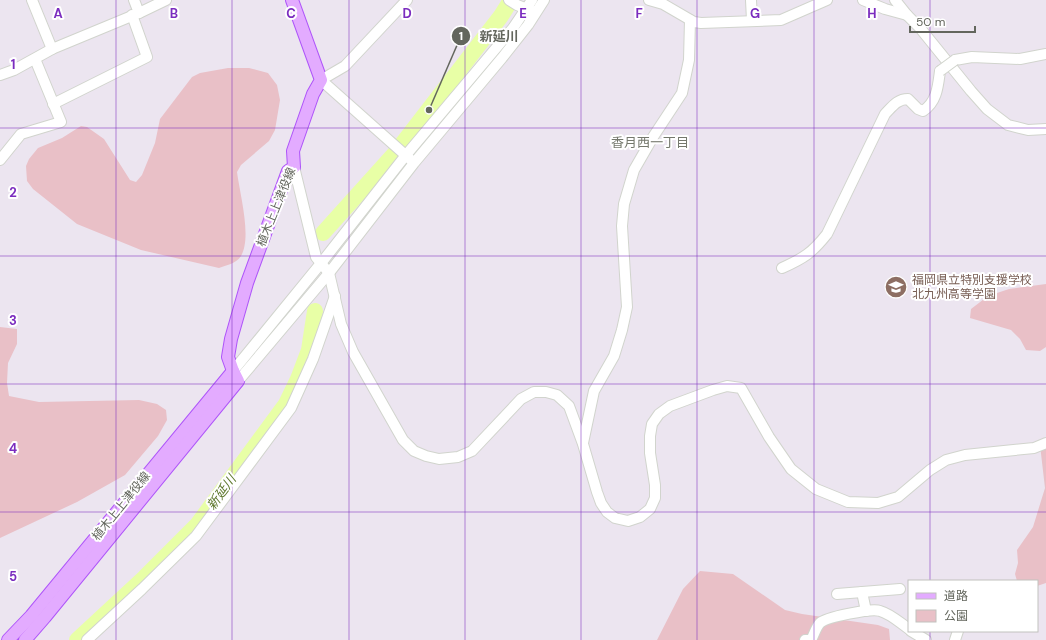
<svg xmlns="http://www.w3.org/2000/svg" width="1046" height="640" viewBox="0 0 1046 640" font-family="'DM Sans','Noto Sans JP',sans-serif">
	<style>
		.green { fill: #e9c0c7 }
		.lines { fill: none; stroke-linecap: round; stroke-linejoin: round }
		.river { stroke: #e8ffa6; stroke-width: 16 }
		.minor-casing { stroke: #d1d4cd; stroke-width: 12 }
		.major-casing { stroke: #ae55f9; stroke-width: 14 }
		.minor { stroke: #fff; stroke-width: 10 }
		.major { stroke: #e3abff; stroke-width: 12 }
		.minor-bridge-casing { stroke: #d1d4cd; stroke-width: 12; stroke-linecap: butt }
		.minor-bridge { stroke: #fff; stroke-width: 10 }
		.grid { fill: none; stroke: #7b2cbf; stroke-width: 1; stroke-opacity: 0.55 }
		.labels { text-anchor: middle; stroke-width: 4; stroke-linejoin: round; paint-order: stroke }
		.street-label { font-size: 12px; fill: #63665d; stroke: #fff }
		.education-label { font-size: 12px; fill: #785e54; stroke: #fff; text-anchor: start }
		.neighbourhood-label { font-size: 13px; fill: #75786d; stroke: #fff }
		.water-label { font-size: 13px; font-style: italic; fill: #5d772b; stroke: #fff }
		.grid-label { font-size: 13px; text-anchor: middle; font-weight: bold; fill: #7b2cbf; stroke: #fff; stroke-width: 4; stroke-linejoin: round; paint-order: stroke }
		.leader { fill: none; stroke: #63665d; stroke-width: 1.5 }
		.callout-dot { fill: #63665d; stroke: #fff; stroke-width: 1.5 }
		.mark-label { font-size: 12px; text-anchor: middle; font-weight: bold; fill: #fff }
		.callout-label { font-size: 13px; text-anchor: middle; font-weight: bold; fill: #63665d; stroke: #fff; stroke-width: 4; stroke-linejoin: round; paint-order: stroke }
	</style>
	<rect width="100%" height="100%" fill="#ece5f0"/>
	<!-- green -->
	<g class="green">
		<path d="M 228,68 L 249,68 L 268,73 L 277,85 L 280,100 L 275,130 L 269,141 L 241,165 L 237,172 C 240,195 252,237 241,256 C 236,264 226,265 219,268 L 141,250 L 77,224 L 33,189 L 27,181 L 26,166 L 29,159 L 38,148 L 62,138 L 81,126 L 87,127 L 104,139 L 130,180 L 136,182 L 142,175 L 155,143 L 160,119 L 192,77 L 200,73 Z"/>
		<path d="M 1046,284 L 1046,347 L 1040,351 L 1026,350 L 1020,339 L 1011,330 L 970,318 L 971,309 L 988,296 L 1009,289 Z"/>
		<path d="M 0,327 L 17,329 L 17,344 L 8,363 L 7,383 L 9,396 L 39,402 L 139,400 L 157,404 L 166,410 L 167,420 L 158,436 L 125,475 L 77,502 L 0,538 Z"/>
		<path d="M 1046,444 L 1046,583 L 1037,586 L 1037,581 L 1017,581 L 1015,574 L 1018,563 L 1017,550 L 1033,527 L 1045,488 L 1040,445 Z"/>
		<path d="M 700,571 L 733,574 L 785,610 L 802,614 L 878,625 L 889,629 L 890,640 L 657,640 L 683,589 Z"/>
	</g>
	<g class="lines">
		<!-- river -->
		<g class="river">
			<path d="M 323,233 L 396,152 L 501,16 L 511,0"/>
			<path d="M 77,640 L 145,577 L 197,525 L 286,404 L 298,379 L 309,350 L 315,311"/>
		</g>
		<!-- minor casing -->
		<g class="minor-casing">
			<g id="minor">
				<path d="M 32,0 L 52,49"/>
				<path d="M 134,0 L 139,13"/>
				<path d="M 407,0 L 345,66 L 321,80 L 411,160"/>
				<path d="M 509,0 L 517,5 L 532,11"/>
				<path d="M 649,0 L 663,4 L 694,22 L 701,23 L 781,20 L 827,0"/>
				<path d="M 751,0 L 752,20"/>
				<path d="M 863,0 L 885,9 L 907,15"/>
				<path d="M 895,0 L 907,15 L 920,28 L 971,91 L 987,109 L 1008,125 L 1028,130 L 1046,129"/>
				<path d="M 955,60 L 972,57 L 1020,59 L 1046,54"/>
				<path d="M 0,75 L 14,70 L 52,49 L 139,13 L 166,0"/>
				<path d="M 53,104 L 147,57 L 132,15"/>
				<path d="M 0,160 L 21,134 L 61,122 L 35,59"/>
				<path d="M 294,167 L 316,257 L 329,273 L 341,324 L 353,352 L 403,440 L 414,451 L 426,456 L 439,459 L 458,457 L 472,451 L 521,399 L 534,392 L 546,392 L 557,395 L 569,406 L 583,444 L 597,492 L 601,503 L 607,512 L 615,518 L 628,521 L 640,517 L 650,509 L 655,498 L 655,485 L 650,453 L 650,436 L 652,424 L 659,414 L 670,406 L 713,390 L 727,386 L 741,388 L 769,437 L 791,469 L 816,489 L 848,502 L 878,503 L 898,497 L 930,470 L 946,460 L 965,455 L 1034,448 L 1046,443"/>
				<path d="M 782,268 C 804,258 812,253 827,234 L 885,114 C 892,107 897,99 908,99 L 918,109 L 923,111 C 937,102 938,86 940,71"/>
				<path d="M 233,371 L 322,262 L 406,155 L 513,28 L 532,0"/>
				<path d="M 238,381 L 329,273 L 414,163 L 502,58 L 528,25 L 544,0"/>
				<path d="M 583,443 L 594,391 L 614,356 L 622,330 L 627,307 L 622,226 L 624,204 L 634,170 L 653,137 L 682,93 L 689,60 L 690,20"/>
				<path d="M 862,592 L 866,611"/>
				<path d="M 837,594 L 900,589"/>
				<path d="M 911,631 L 926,640"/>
				<path d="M 87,640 L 142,589 L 196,536 L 291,408 L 313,359 L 335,296"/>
				<path d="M 805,640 L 811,640 C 814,635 816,627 820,623 C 826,617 872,608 880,611 C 891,614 900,623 909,629"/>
				<path d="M 955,640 L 958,631"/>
			</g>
		</g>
		<!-- major casing -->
		<g class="major-casing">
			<g id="major">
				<path d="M 8,640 L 31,616 L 233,371"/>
				<path d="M 25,640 L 45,617 L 238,381 L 233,371 L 228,357 L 231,339 L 247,283 L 288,171 L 294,167 L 293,151 L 299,134 L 313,94 L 321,80 L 292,0"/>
			</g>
		</g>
		<!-- minor -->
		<use href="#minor" class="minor"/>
		<!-- major -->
		<use href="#major" class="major"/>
		<!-- minor-bridge casing -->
		<g class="minor-bridge-casing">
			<path id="minor-bridge" d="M 940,71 L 955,60"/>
		</g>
		<!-- minor-bridge -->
		<use href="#minor-bridge" class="minor-bridge"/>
	</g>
	<!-- grid -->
	<path class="grid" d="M 116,0 L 116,640M 232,0 L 232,640M 349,0 L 349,640M 465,0 L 465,640M 581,0 L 581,640M 697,0 L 697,640M 814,0 L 814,640M 930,0 L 930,581M 0,128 L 1046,128M 0,256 L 1046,256M 0,384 L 1046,384M 0,512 L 1046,512M 930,631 L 930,640"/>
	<!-- icons -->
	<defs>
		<g id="school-disc" transform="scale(1.15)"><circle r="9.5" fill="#8d6e63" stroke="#fff"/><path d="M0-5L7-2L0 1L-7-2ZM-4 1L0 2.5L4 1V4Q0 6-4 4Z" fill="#fff"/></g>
	</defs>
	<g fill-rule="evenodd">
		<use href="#school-disc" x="896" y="287"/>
	</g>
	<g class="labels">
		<!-- street labels -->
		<g class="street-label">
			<text transform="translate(276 207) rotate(-68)" y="4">植木上上津役線</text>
			<text transform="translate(121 506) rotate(-51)" y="4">植木上上津役線</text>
		</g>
		<!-- education labels -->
		<g class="education-label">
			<text x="912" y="284">福岡県立特別支援学校<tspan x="912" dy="14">北九州高等学園</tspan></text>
		</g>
		<!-- neighbourhood labels -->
		<g class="neighbourhood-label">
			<text x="650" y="147">香月西一丁目</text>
		</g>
		<!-- water labels -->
		<g class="water-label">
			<text transform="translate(221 492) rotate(-54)" y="5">新延川</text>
		</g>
	</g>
	<g class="grid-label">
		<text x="58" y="18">A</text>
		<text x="174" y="18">B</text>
		<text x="291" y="18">C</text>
		<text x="407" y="18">D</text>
		<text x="523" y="18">E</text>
		<text x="639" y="18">F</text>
		<text x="755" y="18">G</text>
		<text x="872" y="18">H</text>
		<text x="13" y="69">1</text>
		<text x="13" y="197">2</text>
		<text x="13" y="325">3</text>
		<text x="13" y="453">4</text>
		<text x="13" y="581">5</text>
	</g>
	<!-- callouts -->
	<path class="leader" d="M429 110L461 36"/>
	<g class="callout-dot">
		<circle cx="429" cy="110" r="4"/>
		<circle cx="461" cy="36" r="10"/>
	</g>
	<g class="mark-label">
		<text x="461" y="40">1</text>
	</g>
	<g class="callout-label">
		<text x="499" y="41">新延川</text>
	</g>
	<!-- legend -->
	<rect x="908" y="580" width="130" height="52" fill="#ffffff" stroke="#c1c2be"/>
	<rect x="916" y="593" width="20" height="6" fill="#e3abff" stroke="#c1c2be"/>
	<text x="944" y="600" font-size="12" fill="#63665d">道路</text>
	<rect x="916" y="610" width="20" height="12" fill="#e9c0c7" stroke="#c1c2be"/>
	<text x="944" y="620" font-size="12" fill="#63665d">公園</text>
	<!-- scale -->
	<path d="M910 26v6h65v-6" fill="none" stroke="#63665d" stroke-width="2"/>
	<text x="916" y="26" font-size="12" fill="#63665d" stroke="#ffffff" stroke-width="3" paint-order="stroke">50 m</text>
</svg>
